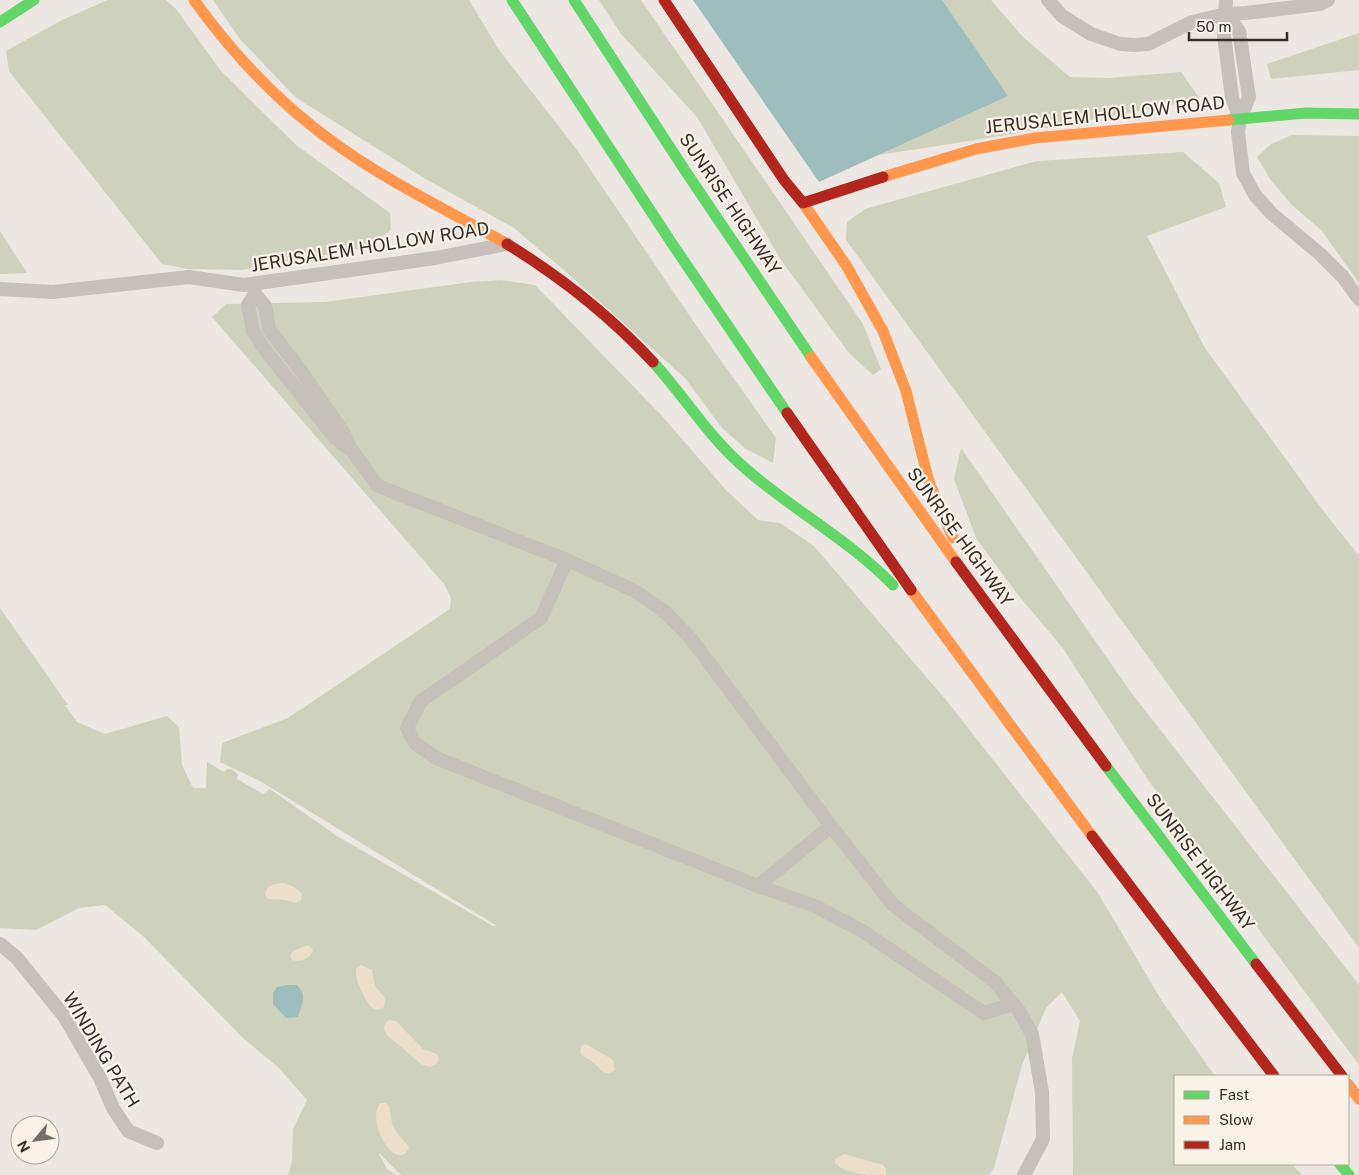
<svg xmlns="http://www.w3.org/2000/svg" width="1359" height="1175" viewBox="0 0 1359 1175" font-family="'Public Sans',sans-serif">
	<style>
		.green { fill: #ced2bc }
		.sand { fill: #ecdfc9 }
		.water { fill: #9ebebe }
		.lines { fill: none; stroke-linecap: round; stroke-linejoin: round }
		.street { stroke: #c6c0ba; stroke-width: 14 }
		.fast { stroke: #63d668; stroke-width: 11 }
		.slow { stroke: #ff974d; stroke-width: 11 }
		.jam { stroke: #b3261e; stroke-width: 11 }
		.labels { text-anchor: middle; stroke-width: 4.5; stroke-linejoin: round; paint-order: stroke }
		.street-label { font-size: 18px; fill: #372d29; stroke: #f9f2e9 }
	</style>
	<rect width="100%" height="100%" fill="#ece7e2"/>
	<!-- green -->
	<g class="green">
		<path d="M 108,0 L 166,0 L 176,9 L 221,71 L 296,145 L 390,213 L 391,230 L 369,247 L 242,270 L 188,269 L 162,264 L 9,71 L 6,51 L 62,20 Z"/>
		<path d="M 213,0 L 469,0 L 499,50 L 575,147 L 700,331 L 776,438 L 773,463 L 746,449 L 722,428 L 685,378 L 566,272 L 514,228 L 424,178 L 295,97 L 240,39 Z"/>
		<path d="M 599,0 L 641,0 L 863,324 L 881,369 L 873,375 L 849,353 L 781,260 L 697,117 L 621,34 Z"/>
		<path d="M 896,0 L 991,0 L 1023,37 L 1070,77 L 1109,78 L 1181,72 L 1200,99 C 1077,124 953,145 828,162 Z"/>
		<path d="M 1359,33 L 1359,70 L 1271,79 L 1267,64 Z"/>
		<path d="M 1292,135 L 1359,136 L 1359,283 L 1322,231 L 1292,205 L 1270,179 L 1257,157 L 1271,144 Z"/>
		<path d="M 1183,152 L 1219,183 L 1226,207 L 1147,236 L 1205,348 L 1325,513 L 1359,556 L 1359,948 L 846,240 L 847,222 L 865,209 L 1037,161 Z"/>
		<path d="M 0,231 L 27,273 L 0,274 Z"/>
		<path d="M 501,280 L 535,285 L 662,416 L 726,490 L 758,520 L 780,523 L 814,546 L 946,700 L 1098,893 L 1162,1001 L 1215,1076 L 1175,1076 L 1175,1164 L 1292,1164 L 1302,1175 L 1073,1175 L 1072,1058 L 1080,1021 L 1062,992 L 1046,1008 L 1022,1065 L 994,1168 L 989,1175 L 401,1175 L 378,1152 L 387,1169 L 396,1175 L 288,1175 L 292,1162 L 293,1129 L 307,1100 L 279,1068 L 244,1039 L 144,937 L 105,905 L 79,908 L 36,930 L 0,928 L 0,608 L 68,705 L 65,705 L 77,722 L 105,734 L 167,716 L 179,727 L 182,765 L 193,788 L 206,788 L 207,762 L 224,772 L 227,769 L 232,769 L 238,775 L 237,779 L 263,794 L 270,789 L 337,836 L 493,926 L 497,926 L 260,781 L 220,762 L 222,743 L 288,718 L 450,609 L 451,598 L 444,584 L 212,317 L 226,304 L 325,302 L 471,282 Z"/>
		<path d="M 961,448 L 1130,691 L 1359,985 L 1359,1065 L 1148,780 L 1062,647 L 1018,595 L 976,538 L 954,479 Z"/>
	</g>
	<!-- sand -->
	<g class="sand">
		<path d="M 283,883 C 291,885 297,888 302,894 L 301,900 L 295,903 L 285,900 L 268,899 L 265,894 L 267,888 L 274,884 Z"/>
		<path d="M 308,945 L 313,950 C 310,959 301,963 292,960 L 290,955 L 293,951 Z"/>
		<path d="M 361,965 L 372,970 L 375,986 L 385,998 L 384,1007 L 378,1010 L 373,1009 C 365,1001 354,978 356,968 Z"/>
		<path d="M 389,1020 L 396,1021 L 423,1049 L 437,1054 L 439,1059 L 437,1064 L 430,1067 L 421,1064 L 388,1036 L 384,1030 L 385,1024 Z"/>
		<path d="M 586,1044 L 613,1060 L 615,1070 C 605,1078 601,1069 594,1063 C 589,1059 583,1057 580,1052 L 582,1045 Z"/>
		<path d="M 380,1103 L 386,1103 C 392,1109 390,1115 392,1123 C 395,1133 403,1139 409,1147 C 398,1175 365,1123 380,1103 Z"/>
		<path d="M 844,1154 L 883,1165 L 886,1169 L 886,1175 C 868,1175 847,1175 835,1163 L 835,1159 Z"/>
	</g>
	<!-- water -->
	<g class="water">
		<path d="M 693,0 L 942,0 L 1008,96 L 819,182 Z"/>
		<path d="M 286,985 L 297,985 C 308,997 302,1003 298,1017 L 286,1018 L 273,1004 L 273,993 L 277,987 Z"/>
	</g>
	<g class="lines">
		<!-- street -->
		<g class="street">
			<path d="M 1048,0 L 1062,16 L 1091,34 L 1120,44 L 1134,45 L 1148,44 L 1192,22 L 1226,14 L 1246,13 L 1320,4 L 1328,0"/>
			<path d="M 1226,0 L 1224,35 L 1232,98 L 1240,119"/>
			<path d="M 1226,14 L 1239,31 L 1249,97 L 1240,119 L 1238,132 L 1243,173 L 1255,195 L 1271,213 L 1320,254 L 1343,277 L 1359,299"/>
			<path d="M 253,284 L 255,294 L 265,306 L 269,329 L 301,371 L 343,432 L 351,449 L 378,486 L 567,560 L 635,591 L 665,612 L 692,640 L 831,826 L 893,905 L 995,982 L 1019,1011 L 1032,1034 L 1042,1092 L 1043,1139 L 1024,1175"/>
			<path d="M 0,289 L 53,292 L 189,277 L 244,285 L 435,258 L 507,244"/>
			<path d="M 255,294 L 248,305 L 253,331 L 262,346 L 335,438 L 350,449"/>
			<path d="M 567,560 L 541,618 L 421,701 L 407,728 L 415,743 L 436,758 L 758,886 L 815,906 L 864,932 L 984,1013 L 1014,1004"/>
			<path d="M 758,886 L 831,826"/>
			<path d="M 0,944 L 16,957 L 64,1016 L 100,1078 L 113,1108 L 128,1131 L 157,1143"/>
		</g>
		<!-- fast -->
		<g class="fast">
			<path d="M 512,0 L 673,245 L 787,413"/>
			<path d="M 574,0 L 686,172 L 811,357"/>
			<path d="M 0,22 L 34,0"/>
			<path d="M 1229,120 L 1306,113 L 1359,114"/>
			<path d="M 653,362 C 685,397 710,439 746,469 C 793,510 849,540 893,585"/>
			<path d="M 1106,766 L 1256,964"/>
			<path d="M 1340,1164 L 1349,1175"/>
		</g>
		<!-- slow -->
		<g class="slow">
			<path d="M 194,0 C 235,57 282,107 340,147 C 392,184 451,212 507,244"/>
			<path d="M 883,177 L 976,149 L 1035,138 L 1229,120"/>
			<path d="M 803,203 L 846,265 L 883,331 L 906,391 L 929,482 L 953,538"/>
			<path d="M 811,357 L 956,562"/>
			<path d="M 911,590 L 1092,836"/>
			<path d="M 1348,1084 L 1359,1099"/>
		</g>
		<!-- jam -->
		<g class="jam">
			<path d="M 664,0 L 784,180 L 803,203 L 883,177"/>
			<path d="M 507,244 C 561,277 610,316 653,362"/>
			<path d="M 787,413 L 911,590"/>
			<path d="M 956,562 L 1106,766"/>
			<path d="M 1092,836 L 1274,1076"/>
			<path d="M 1256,964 L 1342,1076"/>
		</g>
	</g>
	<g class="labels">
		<!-- street labels -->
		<g class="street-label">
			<text transform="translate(1105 115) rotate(-6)" y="6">JERUSALEM HOLLOW ROAD</text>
			<text transform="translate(730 204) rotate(56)" y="6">SUNRISE HIGHWAY</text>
			<text transform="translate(370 247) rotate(-9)" y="6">JERUSALEM HOLLOW ROAD</text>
			<text transform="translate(960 537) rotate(54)" y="6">SUNRISE HIGHWAY</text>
			<text transform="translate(1200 862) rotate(53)" y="6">SUNRISE HIGHWAY</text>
			<text transform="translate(101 1050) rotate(59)" y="6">WINDING PATH</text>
		</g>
	</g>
	<!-- legend -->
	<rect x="1174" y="1075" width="175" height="90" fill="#f9f2e9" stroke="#aba39c"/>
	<rect x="1184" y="1091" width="25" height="8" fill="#63d668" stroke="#aba39c"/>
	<text x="1219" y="1100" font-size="15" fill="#372d29">Fast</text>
	<rect x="1184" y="1116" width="25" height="8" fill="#ff974d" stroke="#aba39c"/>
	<text x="1219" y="1125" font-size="15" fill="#372d29">Slow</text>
	<rect x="1184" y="1141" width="25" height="8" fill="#b3261e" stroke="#aba39c"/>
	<text x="1219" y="1150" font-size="15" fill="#372d29">Jam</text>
	<!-- north arrow -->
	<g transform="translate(35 1140) rotate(241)"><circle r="24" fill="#f9f2e9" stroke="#aba39c"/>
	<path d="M0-4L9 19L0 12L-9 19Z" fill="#766e6a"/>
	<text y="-8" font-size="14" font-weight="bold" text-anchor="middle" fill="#372d29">N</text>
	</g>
	<!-- scale -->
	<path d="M1189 32v8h98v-8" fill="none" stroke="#372d29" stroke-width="2.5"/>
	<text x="1196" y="32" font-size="15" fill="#372d29" stroke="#f9f2e9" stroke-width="4" paint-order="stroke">50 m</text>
</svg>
